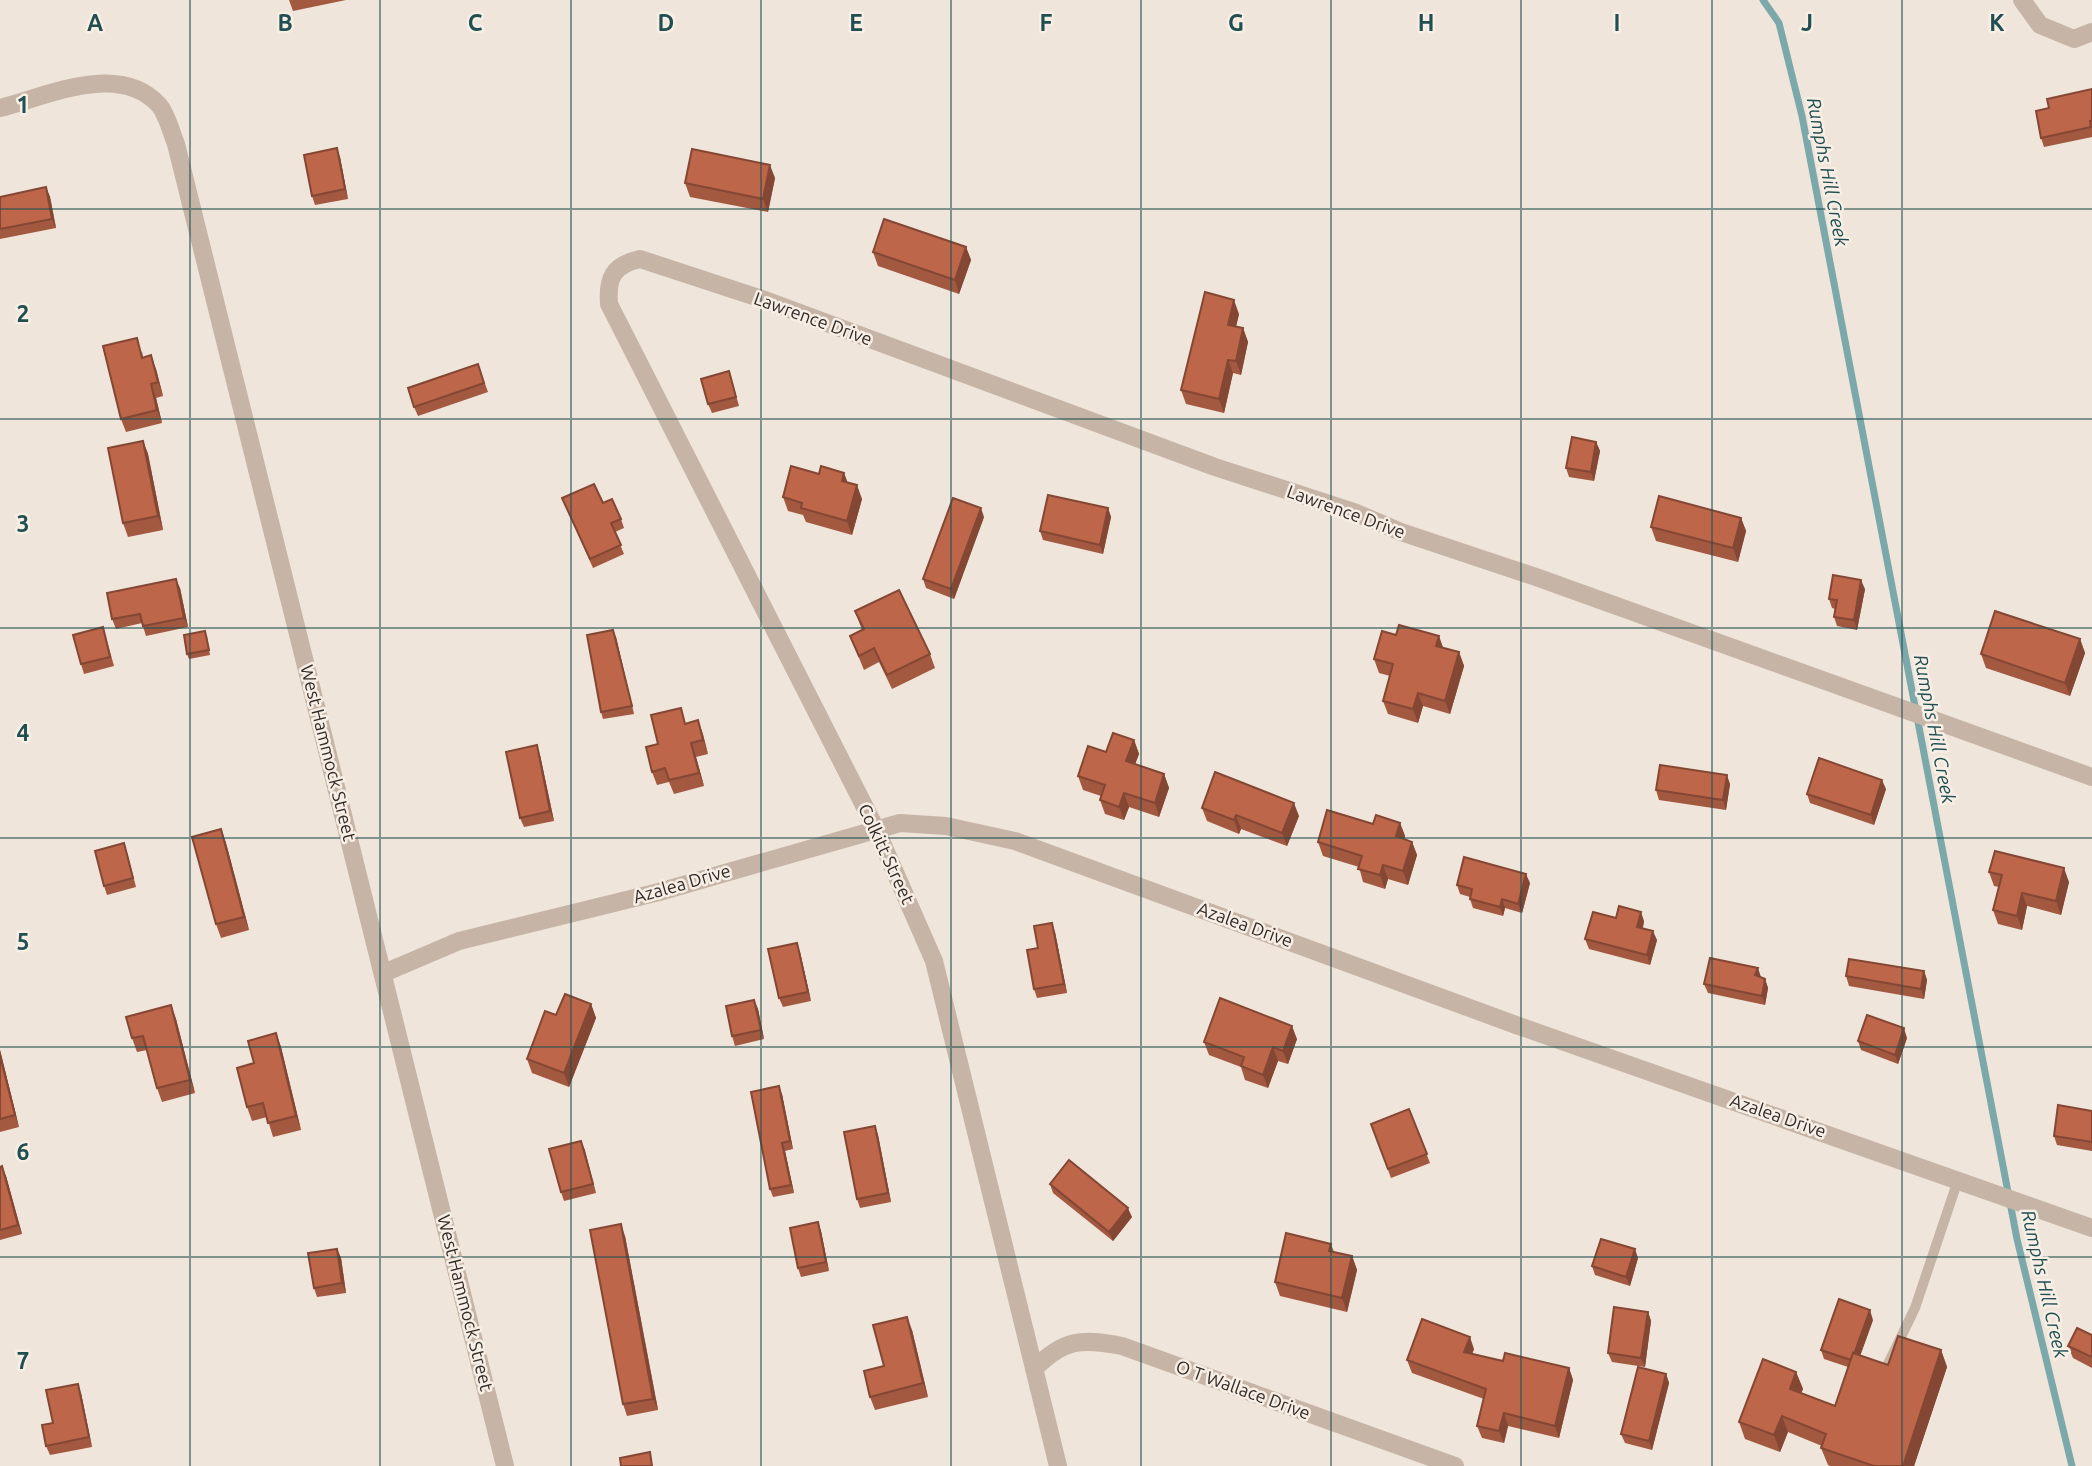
<svg xmlns="http://www.w3.org/2000/svg" width="2092" height="1466" viewBox="0 0 2092 1466" font-family="Ubuntu,sans-serif">
	<style>
		.lines { fill: none; stroke-linecap: round; stroke-linejoin: round }
		.stream { stroke: #7ba8aa; stroke-width: 7 }
		.lane { stroke: #c6b5a7; stroke-width: 10 }
		.street { stroke: #c6b5a7; stroke-width: 18 }
		.wall { fill: #a35840 }
		.shaded-wall { fill: #844734 }
		.building { fill: #bd664a; stroke: #844734; stroke-width: 2 }
		.grid { fill: none; stroke: #204e51; stroke-width: 2; stroke-opacity: 0.55 }
		.labels { text-anchor: middle; stroke-width: 5; stroke-linejoin: round; paint-order: stroke }
		.street-label { font-size: 18px; fill: #332b27; stroke: #f7efe5 }
		.water-label { font-size: 19px; font-style: italic; fill: #204e51; stroke: #f7efe5 }
		.grid-label { font-size: 23px; text-anchor: middle; font-weight: bold; fill: #204e51; stroke: #f7efe5; stroke-width: 5; stroke-linejoin: round; paint-order: stroke }
	</style>
	<rect width="100%" height="100%" fill="#efe5da"/>
	<g class="lines">
		<!-- stream -->
		<path class="stream" d="M 1763,0 L 1779,23 L 1802,116 L 2017,1239 L 2072,1466"/>
		<!-- lane -->
		<path class="lane" d="M 1886,1368 L 1915,1308 L 1958,1180"/>
		<!-- street -->
		<g class="street">
			<path d="M 2022,0 L 2040,25 L 2074,39 L 2092,32"/>
			<path d="M 0,108 C 48,96 119,61 159,105 C 167,114 171,132 176,144 L 505,1466"/>
			<path d="M 384,973 L 459,941 L 659,892 L 900,823 L 946,826 L 1015,841 L 1516,1025 L 2092,1228"/>
			<path d="M 1034,1369 C 1064,1339 1081,1338 1122,1346 L 1455,1466"/>
			<path d="M 1058,1466 L 934,961 L 876,829 L 609,304 C 607,278 613,265 640,259 L 762,299 L 1215,467 L 1354,512 L 1401,532 L 1536,577 L 2092,777"/>
		</g>
	</g>
	<!-- wall -->
	<g class="wall">
		<path d="M 289,0 L 346,0 L 293,11 Z"/>
		<path d="M 2092,89 L 2092,137 L 2044,147 L 2041,138 L 2049,108 Z"/>
		<path d="M 340,157 L 348,199 L 315,205 L 312,196 Z"/>
		<path d="M 775,178 L 768,212 L 690,197 L 685,183 Z"/>
		<path d="M 46,187 L 50,197 L 56,228 L 0,239 L 0,197 Z"/>
		<path d="M 966,247 L 971,260 L 959,294 L 878,266 L 873,252 Z"/>
		<path d="M 1239,314 L 1236,327 L 1243,328 L 1248,342 L 1241,375 L 1233,373 L 1224,413 L 1186,404 L 1181,390 Z"/>
		<path d="M 142,351 L 143,357 L 156,369 L 163,396 L 156,398 L 162,423 L 126,432 L 121,419 Z"/>
		<path d="M 478,364 L 488,392 L 418,416 L 414,407 Z"/>
		<path d="M 732,381 L 739,406 L 712,413 L 708,404 Z"/>
		<path d="M 143,441 L 148,454 L 163,530 L 128,537 L 123,523 Z"/>
		<path d="M 1596,442 L 1600,451 L 1594,481 L 1569,477 L 1566,468 Z"/>
		<path d="M 844,473 L 847,482 L 862,499 L 852,535 L 806,522 L 803,515 L 788,511 L 783,497 Z"/>
		<path d="M 562,498 L 603,503 L 621,519 L 624,528 L 615,532 L 624,554 L 593,568 Z"/>
		<path d="M 1108,508 L 1111,517 L 1103,554 L 1043,540 L 1040,531 Z"/>
		<path d="M 984,517 L 954,599 L 926,588 L 923,579 Z"/>
		<path d="M 1741,518 L 1746,531 L 1738,562 L 1656,541 L 1651,527 Z"/>
		<path d="M 180,588 L 188,627 L 146,636 L 142,623 L 116,629 L 112,619 Z"/>
		<path d="M 1865,589 L 1857,630 L 1837,626 L 1834,617 L 1835,609 L 1832,608 L 1829,599 Z"/>
		<path d="M 855,611 L 930,654 L 935,668 L 892,689 L 879,662 L 864,670 L 850,636 L 862,630 Z"/>
		<path d="M 207,636 L 210,655 L 189,659 L 187,654 Z"/>
		<path d="M 106,637 L 114,666 L 84,674 L 81,664 Z"/>
		<path d="M 616,637 L 634,714 L 603,719 L 601,712 Z"/>
		<path d="M 2080,639 L 2085,653 L 2070,696 L 1986,668 L 1981,654 Z"/>
		<path d="M 1443,648 L 1459,652 L 1464,666 L 1450,714 L 1423,706 L 1418,723 L 1388,714 L 1383,701 L 1390,676 L 1379,673 L 1374,659 Z"/>
		<path d="M 698,720 L 708,754 L 696,757 L 704,786 L 674,794 L 669,782 L 657,785 L 652,772 L 658,744 L 687,723 Z"/>
		<path d="M 1134,740 L 1139,754 L 1135,764 L 1164,774 L 1169,788 L 1159,817 L 1129,807 L 1124,820 L 1105,814 L 1100,800 L 1101,796 L 1083,790 L 1078,776 L 1106,752 Z"/>
		<path d="M 540,755 L 554,821 L 524,827 L 520,818 Z"/>
		<path d="M 1730,784 L 1726,810 L 1659,800 L 1656,790 Z"/>
		<path d="M 1886,789 L 1874,825 L 1810,803 L 1807,794 Z"/>
		<path d="M 1202,808 L 1299,816 L 1287,846 L 1241,829 L 1239,834 L 1207,821 Z"/>
		<path d="M 1400,823 L 1405,836 L 1404,839 L 1412,842 L 1417,855 L 1408,885 L 1388,879 L 1385,889 L 1363,882 L 1359,867 L 1323,856 L 1318,842 L 1373,824 Z"/>
		<path d="M 221,829 L 226,843 L 249,930 L 221,938 L 216,924 Z"/>
		<path d="M 127,852 L 136,887 L 107,895 L 104,886 Z"/>
		<path d="M 1989,872 L 2069,882 L 2061,915 L 2027,906 L 2022,930 L 1998,924 L 1993,910 L 1999,887 L 1994,886 Z"/>
		<path d="M 1530,883 L 1522,913 L 1505,908 L 1503,916 L 1473,908 L 1470,899 L 1470,897 L 1460,894 L 1457,885 Z"/>
		<path d="M 1616,918 L 1644,921 L 1643,928 L 1657,940 L 1650,965 L 1589,949 L 1585,939 Z"/>
		<path d="M 1055,932 L 1067,993 L 1037,998 L 1034,989 L 1038,948 Z"/>
		<path d="M 800,952 L 811,1001 L 783,1007 L 779,998 Z"/>
		<path d="M 1924,971 L 1927,980 L 1924,999 L 1849,986 L 1846,976 Z"/>
		<path d="M 1761,977 L 1765,979 L 1768,988 L 1765,1005 L 1708,993 L 1704,984 Z"/>
		<path d="M 754,1000 L 758,1009 L 764,1039 L 735,1046 L 732,1036 Z"/>
		<path d="M 591,1004 L 596,1018 L 569,1087 L 532,1073 L 527,1059 L 556,1015 Z"/>
		<path d="M 171,1005 L 176,1019 L 195,1093 L 162,1102 L 157,1088 L 147,1050 L 137,1052 L 132,1038 Z"/>
		<path d="M 276,1033 L 281,1047 L 301,1130 L 273,1137 L 267,1117 L 252,1121 L 247,1107 L 254,1063 Z"/>
		<path d="M 1907,1038 L 1898,1064 L 1861,1050 L 1858,1041 Z"/>
		<path d="M 1297,1039 L 1288,1064 L 1278,1061 L 1268,1088 L 1245,1080 L 1241,1067 L 1209,1055 L 1204,1042 Z"/>
		<path d="M 0,1050 L 19,1127 L 0,1132 Z"/>
		<path d="M 782,1094 L 793,1149 L 785,1151 L 794,1193 L 773,1197 L 770,1189 Z"/>
		<path d="M 1409,1109 L 1430,1163 L 1391,1178 L 1371,1124 Z"/>
		<path d="M 2092,1111 L 2092,1151 L 2057,1145 L 2054,1136 Z"/>
		<path d="M 875,1126 L 878,1135 L 891,1202 L 860,1208 L 857,1199 Z"/>
		<path d="M 581,1141 L 596,1193 L 564,1201 L 561,1192 Z"/>
		<path d="M 0,1167 L 6,1176 L 22,1234 L 0,1240 Z"/>
		<path d="M 1050,1184 L 1132,1217 L 1113,1241 L 1053,1193 Z"/>
		<path d="M 821,1231 L 829,1271 L 801,1277 L 798,1268 Z"/>
		<path d="M 625,1236 L 658,1410 L 627,1416 L 623,1404 Z"/>
		<path d="M 1331,1244 L 1334,1252 L 1352,1256 L 1357,1270 L 1347,1312 L 1280,1296 L 1275,1282 Z"/>
		<path d="M 337,1249 L 341,1258 L 346,1293 L 317,1297 L 314,1288 Z"/>
		<path d="M 1638,1258 L 1630,1286 L 1595,1275 L 1592,1266 Z"/>
		<path d="M 1648,1312 L 1651,1321 L 1645,1367 L 1612,1362 L 1608,1353 Z"/>
		<path d="M 1873,1320 L 1860,1356 L 1888,1365 L 1941,1350 L 1947,1367 L 1914,1466 L 1830,1466 L 1828,1465 L 1821,1448 L 1822,1446 L 1788,1432 L 1780,1452 L 1745,1439 L 1739,1422 L 1796,1372 L 1803,1389 L 1801,1393 L 1835,1406 L 1848,1367 L 1824,1359 L 1821,1350 Z"/>
		<path d="M 912,1330 L 928,1397 L 875,1410 L 870,1397 L 884,1366 Z"/>
		<path d="M 2092,1335 L 2092,1368 L 2073,1358 L 2068,1346 Z"/>
		<path d="M 1474,1349 L 1472,1354 L 1503,1361 L 1569,1368 L 1573,1380 L 1559,1438 L 1508,1426 L 1504,1443 L 1482,1438 L 1477,1426 L 1484,1399 L 1412,1373 L 1407,1360 Z"/>
		<path d="M 1666,1374 L 1669,1383 L 1652,1450 L 1625,1443 L 1621,1434 Z"/>
		<path d="M 81,1393 L 92,1447 L 50,1455 L 46,1446 L 53,1423 Z"/>
	</g>
	<!-- shaded-wall -->
	<g class="shaded-wall">
		<path d="M 337,148 L 340,157 L 348,199 L 345,189 Z"/>
		<path d="M 770,165 L 775,178 L 768,212 L 763,199 Z"/>
		<path d="M 46,187 L 50,197 L 56,228 L 52,219 Z"/>
		<path d="M 966,247 L 971,260 L 959,294 L 955,280 Z"/>
		<path d="M 1234,300 L 1239,314 L 1233,338 L 1228,325 Z"/>
		<path d="M 1243,328 L 1248,342 L 1241,375 L 1236,361 Z"/>
		<path d="M 151,355 L 156,369 L 163,396 L 158,382 Z"/>
		<path d="M 1228,360 L 1233,373 L 1224,413 L 1219,399 Z"/>
		<path d="M 151,384 L 156,398 L 162,423 L 157,410 Z"/>
		<path d="M 143,441 L 148,454 L 163,530 L 158,516 Z"/>
		<path d="M 1596,442 L 1600,451 L 1594,481 L 1591,472 Z"/>
		<path d="M 844,473 L 849,486 L 842,481 Z"/>
		<path d="M 857,485 L 862,499 L 852,535 L 847,521 Z"/>
		<path d="M 981,508 L 984,517 L 954,599 L 951,589 Z"/>
		<path d="M 1108,508 L 1111,517 L 1103,554 L 1100,545 Z"/>
		<path d="M 1741,518 L 1746,531 L 1738,562 L 1733,548 Z"/>
		<path d="M 176,579 L 180,588 L 188,627 L 184,618 Z"/>
		<path d="M 1861,580 L 1865,589 L 1857,630 L 1854,620 Z"/>
		<path d="M 613,630 L 616,637 L 634,714 Z"/>
		<path d="M 1439,636 L 1444,650 L 1436,646 Z"/>
		<path d="M 2080,639 L 2085,653 L 2070,696 L 2065,683 Z"/>
		<path d="M 1459,652 L 1464,666 L 1450,714 L 1445,701 Z"/>
		<path d="M 1418,693 L 1423,706 L 1418,723 L 1413,709 Z"/>
		<path d="M 698,720 L 703,734 L 708,754 L 703,740 Z"/>
		<path d="M 1134,740 L 1139,754 L 1131,775 L 1126,761 Z"/>
		<path d="M 691,743 L 696,757 L 704,786 L 699,773 Z"/>
		<path d="M 537,745 L 540,755 L 554,821 L 550,811 Z"/>
		<path d="M 1164,774 L 1169,788 L 1159,817 L 1155,803 Z"/>
		<path d="M 1727,775 L 1730,784 L 1726,810 L 1723,800 Z"/>
		<path d="M 1882,780 L 1886,789 L 1874,825 L 1871,815 Z"/>
		<path d="M 1124,793 L 1129,807 L 1124,820 L 1119,807 Z"/>
		<path d="M 1294,803 L 1299,816 L 1287,846 L 1282,833 Z"/>
		<path d="M 1236,815 L 1241,829 L 1239,834 L 1234,820 Z"/>
		<path d="M 1400,823 L 1405,836 L 1401,850 L 1396,836 Z"/>
		<path d="M 221,829 L 226,843 L 249,930 L 244,917 Z"/>
		<path d="M 1412,842 L 1417,855 L 1408,885 L 1403,871 Z"/>
		<path d="M 1383,865 L 1388,879 L 1385,889 L 1380,875 Z"/>
		<path d="M 2064,868 L 2069,882 L 2061,915 L 2056,901 Z"/>
		<path d="M 1526,874 L 1530,883 L 1522,913 L 1518,904 Z"/>
		<path d="M 2022,893 L 2027,906 L 2022,930 L 2017,916 Z"/>
		<path d="M 1502,899 L 1505,908 L 1503,916 L 1500,907 Z"/>
		<path d="M 1641,912 L 1644,921 L 1641,936 L 1637,927 Z"/>
		<path d="M 1052,923 L 1055,932 L 1067,993 L 1064,984 Z"/>
		<path d="M 1653,931 L 1657,940 L 1650,965 L 1647,955 Z"/>
		<path d="M 797,943 L 800,952 L 811,1001 L 808,992 Z"/>
		<path d="M 1758,968 L 1761,977 L 1755,975 Z"/>
		<path d="M 1924,971 L 1927,980 L 1924,999 L 1921,989 Z"/>
		<path d="M 1765,979 L 1768,988 L 1765,1005 L 1762,996 Z"/>
		<path d="M 754,1000 L 758,1009 L 764,1039 L 761,1030 Z"/>
		<path d="M 591,1004 L 596,1018 L 569,1087 L 564,1073 Z"/>
		<path d="M 171,1005 L 176,1019 L 195,1093 L 190,1080 Z"/>
		<path d="M 1292,1026 L 1297,1039 L 1288,1064 L 1283,1051 Z"/>
		<path d="M 1904,1028 L 1907,1038 L 1898,1064 L 1895,1055 Z"/>
		<path d="M 276,1033 L 281,1047 L 301,1130 L 296,1116 Z"/>
		<path d="M 1273,1047 L 1278,1061 L 1268,1088 L 1263,1075 Z"/>
		<path d="M 0,1050 L 19,1127 L 15,1115 L 0,1056 Z"/>
		<path d="M 779,1086 L 782,1094 L 793,1149 L 790,1141 Z"/>
		<path d="M 875,1126 L 878,1135 L 891,1202 L 888,1193 Z"/>
		<path d="M 581,1141 L 585,1150 L 596,1193 L 593,1184 Z"/>
		<path d="M 782,1143 L 785,1151 L 794,1193 L 791,1185 Z"/>
		<path d="M 2,1166 L 6,1176 L 22,1234 L 18,1225 Z"/>
		<path d="M 1128,1208 L 1132,1217 L 1113,1241 L 1109,1232 Z"/>
		<path d="M 818,1222 L 821,1231 L 829,1271 L 826,1262 Z"/>
		<path d="M 621,1224 L 625,1236 L 658,1410 L 653,1399 Z"/>
		<path d="M 337,1249 L 341,1258 L 346,1293 L 342,1283 Z"/>
		<path d="M 1635,1249 L 1638,1258 L 1630,1286 L 1626,1277 Z"/>
		<path d="M 1352,1256 L 1357,1270 L 1347,1312 L 1342,1298 Z"/>
		<path d="M 1870,1310 L 1873,1320 L 1855,1370 L 1852,1361 Z"/>
		<path d="M 1648,1312 L 1651,1321 L 1645,1367 L 1641,1358 Z"/>
		<path d="M 907,1317 L 912,1330 L 928,1397 L 923,1383 Z"/>
		<path d="M 1470,1337 L 1474,1349 L 1468,1365 L 1464,1352 Z"/>
		<path d="M 1941,1350 L 1947,1367 L 1914,1466 L 1903,1466 Z"/>
		<path d="M 1569,1368 L 1573,1380 L 1559,1438 L 1555,1426 Z"/>
		<path d="M 1796,1372 L 1803,1389 L 1796,1405 L 1790,1389 Z"/>
		<path d="M 1666,1374 L 1669,1383 L 1652,1450 L 1649,1441 Z"/>
		<path d="M 78,1384 L 81,1393 L 92,1447 L 89,1437 Z"/>
		<path d="M 1504,1413 L 1508,1426 L 1504,1443 L 1499,1431 Z"/>
		<path d="M 1782,1416 L 1788,1432 L 1780,1452 L 1774,1435 Z"/>
	</g>
	<!-- building -->
	<g class="building">
		<path d="M 2092,89 L 2092,121 L 2090,121 L 2091,127 L 2041,138 L 2036,111 L 2049,108 L 2047,99 Z"/>
		<path d="M 337,148 L 345,189 L 312,196 L 304,155 Z"/>
		<path d="M 692,149 L 770,165 L 763,199 L 685,183 Z"/>
		<path d="M 46,187 L 52,219 L 0,229 L 0,197 Z"/>
		<path d="M 884,219 L 966,247 L 955,280 L 873,252 Z"/>
		<path d="M 1205,292 L 1234,300 L 1228,325 L 1243,328 L 1236,361 L 1228,360 L 1219,399 L 1181,390 Z"/>
		<path d="M 137,338 L 142,358 L 151,355 L 158,382 L 151,384 L 157,410 L 121,419 L 103,346 Z"/>
		<path d="M 478,364 L 484,383 L 414,407 L 408,388 Z"/>
		<path d="M 729,371 L 736,397 L 708,404 L 701,379 Z"/>
		<path d="M 1572,437 L 1596,442 L 1591,472 L 1566,468 Z"/>
		<path d="M 143,441 L 158,516 L 123,523 L 108,448 Z"/>
		<path d="M 791,466 L 819,474 L 821,466 L 844,473 L 842,481 L 857,485 L 847,521 L 801,508 L 802,503 L 783,497 Z"/>
		<path d="M 594,484 L 603,503 L 612,499 L 621,519 L 611,523 L 621,545 L 590,559 L 562,498 Z"/>
		<path d="M 1048,495 L 1108,508 L 1100,545 L 1040,531 Z"/>
		<path d="M 1659,496 L 1741,518 L 1733,548 L 1651,527 Z"/>
		<path d="M 953,498 L 981,508 L 951,589 L 923,579 Z"/>
		<path d="M 1833,575 L 1861,580 L 1854,620 L 1834,617 L 1837,600 L 1829,599 Z"/>
		<path d="M 176,579 L 184,618 L 143,626 L 140,614 L 112,619 L 107,593 Z"/>
		<path d="M 899,590 L 930,654 L 887,675 L 874,648 L 859,656 L 850,636 L 864,629 L 855,611 Z"/>
		<path d="M 1995,611 L 2080,639 L 2065,683 L 1981,654 Z"/>
		<path d="M 1399,625 L 1439,636 L 1436,646 L 1459,652 L 1445,701 L 1418,693 L 1413,709 L 1383,701 L 1393,664 L 1374,659 L 1382,631 L 1396,635 Z"/>
		<path d="M 103,627 L 110,657 L 81,664 L 73,635 Z"/>
		<path d="M 613,630 L 632,706 L 601,712 L 587,635 Z"/>
		<path d="M 205,631 L 209,650 L 187,654 L 184,635 Z"/>
		<path d="M 681,708 L 685,724 L 698,720 L 703,740 L 691,743 L 699,773 L 669,780 L 665,768 L 652,772 L 646,747 L 658,744 L 651,715 Z"/>
		<path d="M 1113,733 L 1134,740 L 1126,761 L 1164,774 L 1155,803 L 1124,793 L 1119,807 L 1100,800 L 1105,785 L 1078,776 L 1088,746 L 1106,752 Z"/>
		<path d="M 537,745 L 550,811 L 520,818 L 506,752 Z"/>
		<path d="M 1819,758 L 1882,780 L 1871,815 L 1807,794 Z"/>
		<path d="M 1660,765 L 1727,775 L 1723,800 L 1656,790 Z"/>
		<path d="M 1215,772 L 1294,803 L 1282,833 L 1236,815 L 1234,820 L 1202,808 Z"/>
		<path d="M 1327,810 L 1373,824 L 1376,815 L 1400,823 L 1396,836 L 1412,842 L 1403,871 L 1383,865 L 1380,875 L 1358,869 L 1362,856 L 1318,842 Z"/>
		<path d="M 221,829 L 244,917 L 216,924 L 192,837 Z"/>
		<path d="M 124,843 L 133,878 L 104,886 L 95,851 Z"/>
		<path d="M 1995,851 L 2064,868 L 2056,901 L 2022,893 L 2017,916 L 1993,910 L 2002,875 L 1989,872 Z"/>
		<path d="M 1464,857 L 1526,874 L 1518,904 L 1502,899 L 1500,907 L 1470,899 L 1472,889 L 1457,885 Z"/>
		<path d="M 1619,906 L 1641,912 L 1637,927 L 1653,931 L 1647,955 L 1585,939 L 1593,912 L 1616,918 Z"/>
		<path d="M 1052,923 L 1064,984 L 1034,989 L 1027,950 L 1038,948 L 1034,926 Z"/>
		<path d="M 797,943 L 808,992 L 779,998 L 768,949 Z"/>
		<path d="M 1710,958 L 1758,968 L 1755,975 L 1765,979 L 1762,996 L 1704,984 Z"/>
		<path d="M 1849,959 L 1924,971 L 1921,989 L 1846,976 Z"/>
		<path d="M 565,994 L 591,1004 L 564,1073 L 527,1059 L 545,1011 L 556,1015 Z"/>
		<path d="M 1220,998 L 1292,1026 L 1283,1051 L 1273,1047 L 1263,1075 L 1241,1066 L 1244,1057 L 1204,1042 Z"/>
		<path d="M 754,1000 L 761,1030 L 732,1036 L 726,1006 Z"/>
		<path d="M 171,1005 L 190,1080 L 157,1088 L 143,1036 L 132,1038 L 126,1017 Z"/>
		<path d="M 1867,1015 L 1904,1028 L 1895,1055 L 1858,1041 Z"/>
		<path d="M 276,1033 L 296,1116 L 268,1123 L 263,1103 L 247,1107 L 237,1068 L 254,1063 L 248,1041 Z"/>
		<path d="M 0,1056 L 15,1115 L 0,1119 Z"/>
		<path d="M 779,1086 L 790,1141 L 782,1143 L 791,1185 L 770,1189 L 751,1092 Z"/>
		<path d="M 2058,1105 L 2092,1111 L 2092,1142 L 2054,1136 Z"/>
		<path d="M 1409,1109 L 1427,1154 L 1388,1169 L 1371,1124 Z"/>
		<path d="M 875,1126 L 888,1193 L 857,1199 L 844,1132 Z"/>
		<path d="M 581,1141 L 593,1184 L 561,1192 L 549,1149 Z"/>
		<path d="M 1069,1160 L 1128,1208 L 1109,1232 L 1050,1184 Z"/>
		<path d="M 2,1166 L 18,1225 L 0,1230 L 0,1167 Z"/>
		<path d="M 818,1222 L 826,1262 L 798,1268 L 790,1228 Z"/>
		<path d="M 621,1224 L 653,1399 L 623,1404 L 590,1230 Z"/>
		<path d="M 1286,1233 L 1331,1244 L 1329,1251 L 1352,1256 L 1342,1298 L 1275,1282 Z"/>
		<path d="M 1601,1239 L 1635,1249 L 1626,1277 L 1592,1266 Z"/>
		<path d="M 337,1249 L 342,1283 L 314,1288 L 308,1253 Z"/>
		<path d="M 1839,1299 L 1870,1310 L 1854,1354 L 1853,1353 L 1851,1360 L 1821,1350 Z"/>
		<path d="M 1614,1307 L 1648,1312 L 1641,1358 L 1608,1353 Z"/>
		<path d="M 907,1317 L 923,1383 L 870,1397 L 864,1371 L 884,1366 L 873,1325 Z"/>
		<path d="M 1422,1319 L 1470,1337 L 1464,1352 L 1503,1361 L 1505,1353 L 1569,1368 L 1555,1426 L 1504,1413 L 1499,1431 L 1477,1426 L 1486,1389 L 1407,1360 Z"/>
		<path d="M 2077,1328 L 2092,1335 L 2092,1357 L 2068,1346 Z"/>
		<path d="M 1898,1336 L 1941,1350 L 1903,1466 L 1874,1466 L 1821,1448 L 1826,1434 L 1782,1416 L 1774,1435 L 1739,1422 L 1763,1359 L 1796,1372 L 1790,1389 L 1835,1406 L 1853,1353 L 1888,1365 Z"/>
		<path d="M 1638,1367 L 1666,1374 L 1649,1441 L 1621,1434 Z"/>
		<path d="M 78,1384 L 89,1437 L 46,1446 L 42,1425 L 53,1423 L 46,1390 Z"/>
		<path d="M 650,1452 L 652,1466 L 621,1466 L 620,1458 Z"/>
	</g>
	<!-- grid -->
	<path class="grid" d="M 190,0 L 190,1466M 380,0 L 380,1466M 571,0 L 571,1466M 761,0 L 761,1466M 951,0 L 951,1466M 1141,0 L 1141,1466M 1331,0 L 1331,1466M 1521,0 L 1521,1466M 1712,0 L 1712,1466M 1902,0 L 1902,1466M 0,209 L 2092,209M 0,419 L 2092,419M 0,628 L 2092,628M 0,838 L 2092,838M 0,1047 L 2092,1047M 0,1257 L 2092,1257"/>
	<g class="labels">
		<!-- street labels -->
		<g class="street-label">
			<text transform="translate(813 319) rotate(20)" y="6">Lawrence Drive</text>
			<text transform="translate(1346 512) rotate(20)" y="6">Lawrence Drive</text>
			<text transform="translate(328 753) rotate(76)" y="6">West Hammock Street</text>
			<text transform="translate(886 854) rotate(65)" y="6">Colkitt Street</text>
			<text transform="translate(682 884) rotate(-16)" y="6">Azalea Drive</text>
			<text transform="translate(1245 925) rotate(20)" y="6">Azalea Drive</text>
			<text transform="translate(1778 1116) rotate(19)" y="6">Azalea Drive</text>
			<text transform="translate(465 1303) rotate(76)" y="6">West Hammock Street</text>
			<text transform="translate(1243 1390) rotate(20)" y="6">O T Wallace Drive</text>
		</g>
		<!-- water labels -->
		<g class="water-label">
			<text transform="translate(1828 172) rotate(79)" y="7">Rumphs Hill Creek</text>
			<text transform="translate(1935 729) rotate(79)" y="7">Rumphs Hill Creek</text>
			<text transform="translate(2045 1284) rotate(77)" y="7">Rumphs Hill Creek</text>
		</g>
	</g>
	<g class="grid-label">
		<text x="95" y="31">A</text>
		<text x="285" y="31">B</text>
		<text x="475" y="31">C</text>
		<text x="666" y="31">D</text>
		<text x="856" y="31">E</text>
		<text x="1046" y="31">F</text>
		<text x="1236" y="31">G</text>
		<text x="1426" y="31">H</text>
		<text x="1617" y="31">I</text>
		<text x="1807" y="31">J</text>
		<text x="1997" y="31">K</text>
		<text x="23" y="113">1</text>
		<text x="23" y="322">2</text>
		<text x="23" y="532">3</text>
		<text x="23" y="741">4</text>
		<text x="23" y="950">5</text>
		<text x="23" y="1160">6</text>
		<text x="23" y="1369">7</text>
	</g>
</svg>
